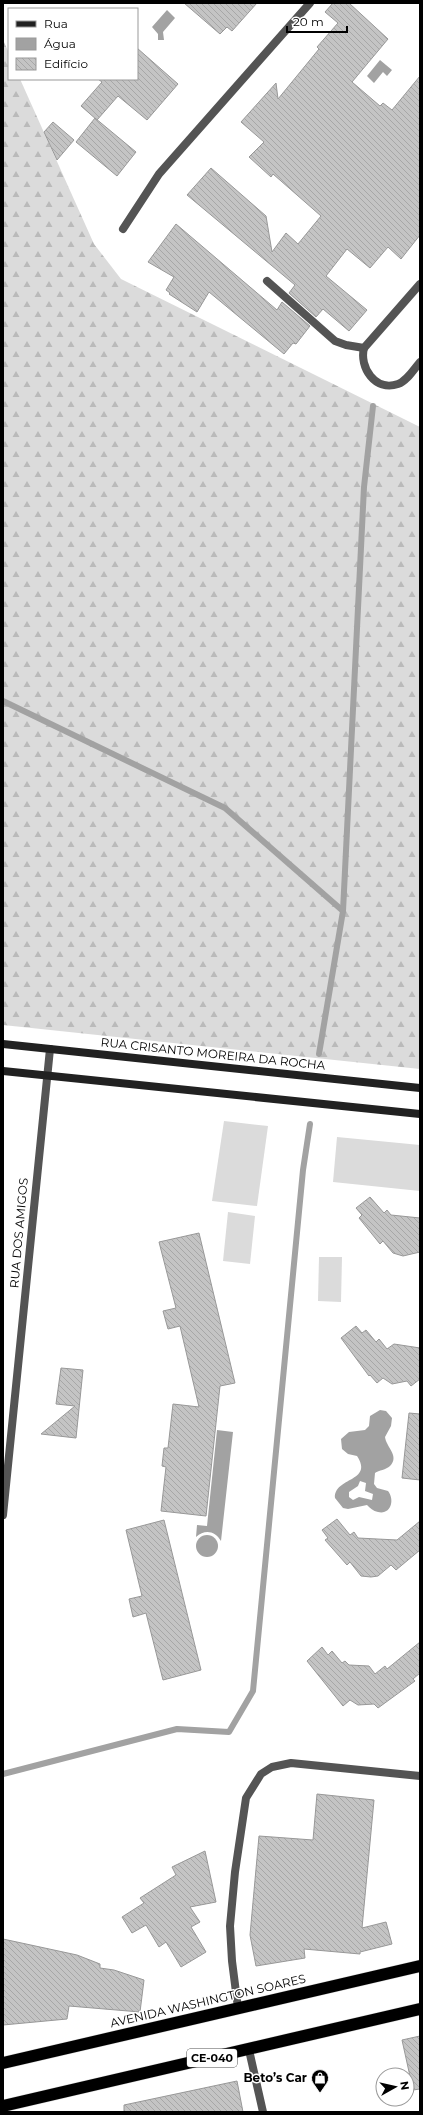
<svg xmlns="http://www.w3.org/2000/svg" width="423" height="2115" viewBox="0 0 423 2115" font-family="Montserrat,sans-serif">
	<style>
		.grass { fill: #dbdbdb }
		.forest { fill: url(#forest-firs) }
		.water { fill: #a2a2a2; fill-rule: evenodd }
		.lines { fill: none; stroke-linecap: round; stroke-linejoin: round }
		.stream { stroke: #a2a2a2; stroke-width: 6 }
		.building { fill: url(#building-back-hatch); stroke: #989898 }
		.highway-casing { stroke: #dbdbdb; stroke-width: 13 }
		.lane { stroke: #545454; stroke-width: 8 }
		.street { stroke: #545454; stroke-width: 8 }
		.secondary { stroke: #212121; stroke-width: 8 }
		.highway { stroke: #000; stroke-width: 12 }
		.labels { text-anchor: middle; stroke-width: 3; stroke-linejoin: round; paint-order: stroke }
		.shield { fill: #fff; stroke: #4c4c4c; stroke-width: 1 }
		.shield-label { font-size: 11px; font-weight: bold; fill: #000 }
		.street-label { font-size: 12px; fill: #000; stroke: #fff }
		.poi-label { font-size: 12px; font-weight: bold; fill: #000; stroke: #fff; text-anchor: end }
	</style>
	<defs>
		<pattern id="forest-firs" width="22" height="20" patternUnits="userSpaceOnUse"><rect width="22" height="20" fill="#dbdbdb"/><path d="M5 1l3.5 6h-7zM16 11l3.5 6h-7z" fill="#bababa"/></pattern>
		<pattern id="building-back-hatch" width="6" height="6" patternUnits="userSpaceOnUse"><rect width="6" height="6" fill="#c4c4c4"/><path d="M-1 5l2 2M0 0l6 6M5-1l2 2" fill="none" stroke="#a7a7a7"/></pattern>
	</defs>
	<rect width="100%" height="100%" fill="#fff"/>
	<!-- grass -->
	<g class="grass">
		<path d="M 224,1121 L 268,1126 L 257,1206 L 212,1201 Z"/>
		<path d="M 337,1137 L 420,1145 L 420,1191 L 333,1182 Z"/>
		<path d="M 228,1212 L 255,1216 L 250,1264 L 223,1261 Z"/>
		<path d="M 319,1257 L 342,1257 L 341,1302 L 318,1301 Z"/>
	</g>
	<!-- forest -->
	<path class="forest" d="M 3,40 L 9,53 L 9,79 L 20,79 L 94,244 L 121,279 L 420,427 L 420,1069 L 3,1025 Z"/>
	<!-- water -->
	<g class="water">
		<path d="M 167,10 L 175,18 L 163,32 L 164,40 L 158,40 L 158,34 L 152,27 Z"/>
		<path d="M 380,60 L 392,70 L 387,76 L 383,72 L 374,83 L 367,76 Z"/>
		<path d="M 380,1410 L 386,1411 L 392,1418 L 391,1426 L 385,1437 C 386,1447 400,1456 390,1466 C 386,1470 379,1470 375,1473 L 374,1484 L 377,1488 L 388,1491 C 395,1500 391,1515 378,1512 C 373,1511 370,1508 367,1505 L 348,1509 L 343,1508 L 335,1498 C 334,1477 374,1482 357,1456 L 348,1454 L 342,1449 L 341,1439 L 349,1432 L 365,1430 L 369,1426 L 370,1416 ZM 360,1481 L 366,1483 L 365,1491 L 373,1494 L 372,1500 L 359,1497 L 353,1500 L 349,1497 L 349,1492 L 358,1486 Z"/>
		<path d="M 217,1430 L 233,1432 L 221,1541 C 215,1531 205,1529 196,1537 L 197,1525 L 207,1526 Z"/>
		<circle cx="207" cy="1546" r="11"/>
	</g>
	<g class="lines">
		<!-- stream -->
		<g class="stream">
			<path d="M 3,701 L 225,808 L 343,911 L 319,1054"/>
			<path d="M 343,911 L 364,487 L 373,406"/>
			<path d="M 3,1774 L 177,1729 L 229,1732 L 253,1691 L 303,1170 L 310,1124"/>
		</g>
	</g>
	<!-- building -->
	<g class="building">
		<path d="M 184,3 L 257,3 L 232,31 L 227,27 L 220,34 Z"/>
		<path d="M 333,3 L 349,3 L 388,39 L 352,82 L 380,106 L 383,103 L 392,110 L 420,76 L 420,235 L 401,259 L 388,247 L 370,268 L 347,249 L 326,276 L 367,310 L 349,331 L 323,309 L 316,317 L 289,293 L 295,285 L 187,195 L 211,168 L 266,216 L 272,252 L 286,233 L 298,244 L 321,216 L 273,174 L 271,177 L 249,157 L 264,142 L 241,122 L 276,83 L 278,99 L 319,49 L 317,47 L 338,23 L 325,12 Z"/>
		<path d="M 137,48 L 178,84 L 147,120 L 118,96 L 97,120 L 81,106 L 102,82 L 98,79 L 137,79 Z"/>
		<path d="M 95,118 L 136,152 L 117,176 L 76,142 Z"/>
		<path d="M 53,122 L 74,140 L 57,160 L 44,132 Z"/>
		<path d="M 176,224 L 277,310 L 282,302 L 310,326 L 296,344 L 293,343 L 284,354 L 209,292 L 197,312 L 169,294 L 170,293 L 166,290 L 174,277 L 148,262 Z"/>
		<path d="M 370,1197 L 384,1213 L 387,1210 L 391,1215 L 420,1218 L 420,1252 L 403,1256 L 393,1253 L 383,1241 L 380,1244 L 359,1218 L 362,1215 L 356,1208 Z"/>
		<path d="M 199,1233 L 235,1383 L 220,1386 L 206,1516 L 161,1511 L 166,1467 L 162,1466 L 164,1448 L 168,1448 L 173,1404 L 199,1407 L 180,1326 L 168,1329 L 163,1311 L 176,1308 L 159,1242 Z"/>
		<path d="M 356,1326 L 362,1333 L 366,1330 L 376,1342 L 379,1339 L 387,1349 L 394,1344 L 420,1348 L 420,1379 L 411,1386 L 407,1381 L 392,1384 L 383,1378 L 377,1383 L 370,1375 L 369,1376 L 341,1338 Z"/>
		<path d="M 61,1368 L 83,1370 L 76,1438 L 41,1434 L 75,1406 L 56,1404 Z"/>
		<path d="M 409,1413 L 420,1414 L 420,1480 L 402,1478 Z"/>
		<path d="M 337,1519 L 350,1535 L 354,1532 L 358,1538 L 397,1540 L 420,1521 L 420,1550 L 396,1570 L 391,1565 L 378,1576 L 371,1577 L 361,1576 L 350,1562 L 347,1565 L 325,1540 L 328,1538 L 322,1530 Z"/>
		<path d="M 164,1520 L 201,1670 L 163,1680 L 146,1613 L 133,1617 L 129,1599 L 142,1596 L 126,1530 Z"/>
		<path d="M 420,1642 L 420,1673 L 413,1679 L 415,1681 L 378,1708 L 374,1704 L 358,1705 L 350,1700 L 343,1706 L 307,1661 L 322,1647 L 328,1655 L 332,1651 L 342,1663 L 345,1661 L 349,1665 L 369,1666 L 375,1674 L 385,1666 L 387,1669 Z"/>
		<path d="M 317,1794 L 374,1800 L 362,1928 L 386,1922 L 392,1944 L 360,1952 L 360,1954 L 304,1949 L 305,1958 L 256,1966 L 250,1935 L 259,1836 L 313,1840 Z"/>
		<path d="M 205,1851 L 216,1902 L 190,1907 L 200,1922 L 191,1927 L 206,1952 L 181,1967 L 166,1942 L 159,1947 L 146,1925 L 132,1933 L 122,1917 L 144,1903 L 140,1898 L 176,1875 L 172,1867 Z"/>
		<path d="M 3,1939 L 77,1955 L 100,1964 L 100,1968 L 114,1970 L 144,1980 L 140,2012 L 69,2006 L 67,2019 L 3,2025 Z"/>
		<path d="M 420,2036 L 420,2089 L 413,2090 L 402,2040 Z"/>
		<path d="M 237,2081 L 243,2112 L 124,2112 L 124,2105 Z"/>
	</g>
	<g class="lines">
		<!-- highway casing -->
		<g class="highway-casing">
			<g id="highway">
				<path d="M 3,2063 L 420,1966"/>
				<path d="M 3,2106 L 420,2009"/>
			</g>
		</g>
		<!-- lane -->
		<path class="lane" d="M 267,281 L 335,341 L 346,345 L 364,348"/>
		<!-- street -->
		<g class="street">
			<path d="M 123,229 L 159,174 L 310,3"/>
			<path d="M 420,284 L 364,348 C 359,367 375,392 398,384 C 407,381 414,369 420,362"/>
			<path d="M 3,1515 L 50,1049"/>
			<path d="M 238,2008 L 232,1961 L 230,1926 L 235,1872 L 246,1798 L 261,1774 L 272,1767 L 291,1763 L 420,1776"/>
			<path d="M 249,2050 L 263,2112"/>
		</g>
		<!-- secondary -->
		<g class="secondary">
			<path d="M 3,1044 L 420,1088"/>
			<path d="M 3,1071 L 420,1114"/>
		</g>
		<!-- highway -->
		<use href="#highway" class="highway"/>
	</g>
	<!-- icons -->
	<defs>
		<g id="shop-pin" transform="scale(0.9)"><path d="M0 17L-7.5 6A9.5 9.5 0 1 1 7.5 6Z" fill="#000" stroke="#fff"/><path d="M-5-2.5h2.3a2.7 3.5 0 0 1 5.4 0H5L5.5 6h-11ZM-1.5-2.5h3a1.5 2.3 0 0 0-3 0Z" fill="#fff"/></g>
	</defs>
	<g fill-rule="evenodd">
		<use href="#shop-pin" x="320" y="2078"/>
	</g>
	<g class="labels">
		<!-- shield labels -->
		<rect class="shield" x="187" y="2049" width="50" height="18" rx="3"/>
		<g class="shield-label">
			<text x="212" y="2062">CE-040</text>
		</g>
		<!-- street labels -->
		<g class="street-label">
			<text transform="translate(213 1054) rotate(6)" y="4">RUA CRISANTO MOREIRA DA ROCHA</text>
			<text transform="translate(19 1233) rotate(-85)" y="4">RUA DOS AMIGOS</text>
			<text transform="translate(208 2001) rotate(-13)" y="4">AVENIDA WASHINGTON SOARES</text>
		</g>
		<!-- poi labels -->
		<g class="poi-label">
			<text x="307" y="2082">Beto’s Car</text>
		</g>
	</g>
	<!-- border -->
	<rect width="423" height="2115" fill="none" stroke="#000000" stroke-width="8"/>
	<!-- legend -->
	<rect x="8" y="8" width="130" height="72" fill="#ffffff" stroke="#999999"/>
	<rect x="16" y="21" width="20" height="6" fill="#212121" stroke="#999999"/>
	<text x="44" y="28" font-size="12" fill="#000000">Rua</text>
	<rect x="16" y="38" width="20" height="12" fill="#a2a2a2" stroke="#999999"/>
	<text x="44" y="48" font-size="12" fill="#000000">Água</text>
	<rect x="16" y="58" width="20" height="12" fill="url(#building-back-hatch)" stroke="#999999"/>
	<text x="44" y="68" font-size="12" fill="#000000">Edifício</text>
	<!-- north arrow -->
	<g transform="translate(395 2087) rotate(82)"><circle r="19" fill="#ffffff" stroke="#999999"/>
	<path d="M0-3L7 15L0 10L-7 15Z" fill="#000000"/>
	<text y="-6" font-size="11" font-weight="bold" text-anchor="middle" fill="#000000">N</text>
	</g>
	<!-- scale -->
	<path d="M287 26v6h60v-6" fill="none" stroke="#000000" stroke-width="2"/>
	<text x="293" y="26" font-size="12" fill="#000000" stroke="#ffffff" stroke-width="3" paint-order="stroke">20 m</text>
</svg>
